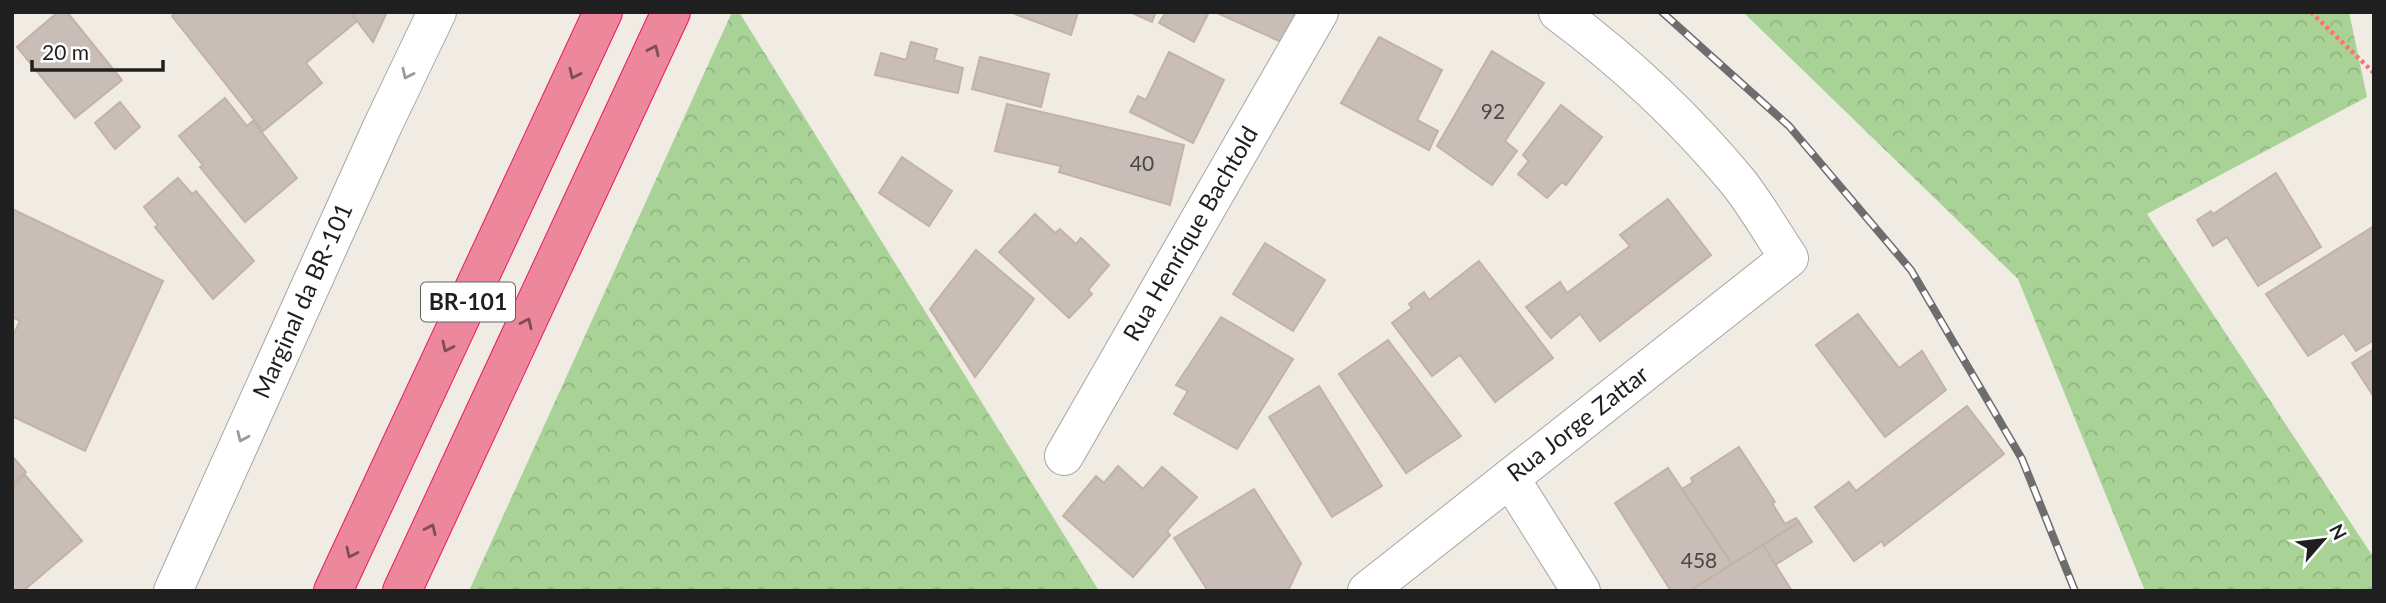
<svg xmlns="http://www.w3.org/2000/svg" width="2386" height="603" viewBox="0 0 2386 603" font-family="Lato,sans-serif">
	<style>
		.forest { fill: url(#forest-crowns) }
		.building { fill: #c9beb7; stroke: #c3b2a5; stroke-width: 2 }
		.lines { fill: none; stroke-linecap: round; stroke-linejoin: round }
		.minor-casing { stroke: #a6a6a6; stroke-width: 40 }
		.motorway-casing { stroke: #e81865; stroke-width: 40 }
		.path { stroke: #ff7267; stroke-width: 4.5; stroke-dasharray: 3.5 3.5; stroke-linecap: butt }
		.minor { stroke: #fff; stroke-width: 38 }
		.motorway { stroke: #ed879c; stroke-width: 38 }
		.rail-casing { stroke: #6d6d6d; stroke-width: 8 }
		.rail { stroke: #fff; stroke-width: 5; stroke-dasharray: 16; stroke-linecap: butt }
		.oneway { stroke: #7c4e57 }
		.oneway2 { stroke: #9a9a9a }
		.labels { text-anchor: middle; stroke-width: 7; stroke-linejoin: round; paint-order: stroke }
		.number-label { font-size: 21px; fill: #4a4745 }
		.shield { fill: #fff; stroke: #626262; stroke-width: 2 }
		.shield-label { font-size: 23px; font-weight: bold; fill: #1f1f1f }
		.street-label { font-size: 24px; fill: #1f1f1f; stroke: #fff }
	</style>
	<defs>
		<pattern id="forest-crowns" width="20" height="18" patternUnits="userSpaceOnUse" patternTransform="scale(1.75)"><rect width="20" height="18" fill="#a9d396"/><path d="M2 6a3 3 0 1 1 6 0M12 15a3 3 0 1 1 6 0" fill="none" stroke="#91b581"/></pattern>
	</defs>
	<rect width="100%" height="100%" fill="#f0ece4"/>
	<!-- forest -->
	<g class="forest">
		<path d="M 732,12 L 739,12 L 1099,591 L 469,591 Z"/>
		<path d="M 1743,12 L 2349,12 L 2367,97 L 2147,214 L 2374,558 L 2374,591 L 2145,591 L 2018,279 Z"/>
	</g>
	<!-- building -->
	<g class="building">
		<path d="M 58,12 L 67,12 L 122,80 L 75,118 L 17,47 Z"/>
		<path d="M 176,12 L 350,12 L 357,21 L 306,63 L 322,83 L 263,131 L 172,16 Z"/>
		<path d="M 350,12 L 387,12 L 373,42 L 357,21 Z"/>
		<path d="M 1016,12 L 1078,12 L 1071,35 L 1015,14 Z"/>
		<path d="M 1130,12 L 1156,12 L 1152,22 Z"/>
		<path d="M 1166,12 L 1209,12 L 1194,42 L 1159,23 Z"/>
		<path d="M 1215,12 L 1304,12 L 1288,45 Z"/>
		<path d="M 1379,37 L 1442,70 L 1417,120 L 1438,131 L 1429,150 L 1341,103 Z"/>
		<path d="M 911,42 L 937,49 L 934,60 L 963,68 L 958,93 L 875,75 L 881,53 L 906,60 Z"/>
		<path d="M 1492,51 L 1544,83 L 1505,141 L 1517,151 L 1492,185 L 1437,146 Z"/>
		<path d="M 1169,52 L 1224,80 L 1193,143 L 1130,112 L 1138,96 L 1146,100 Z"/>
		<path d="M 980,57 L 1049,74 L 1041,107 L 972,89 Z"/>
		<path d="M 225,98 L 247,126 L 253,121 L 297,178 L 245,222 L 200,167 L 203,165 L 179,136 Z"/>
		<path d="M 120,102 L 140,127 L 115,149 L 95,123 Z"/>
		<path d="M 1007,104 L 1184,145 L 1170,205 L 1059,172 L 1061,166 L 995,151 Z"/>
		<path d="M 1561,105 L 1602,137 L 1566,185 L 1562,182 L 1547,198 L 1518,174 L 1529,161 L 1523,155 Z"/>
		<path d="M 902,157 L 952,191 L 929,226 L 879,193 Z"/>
		<path d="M 2276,173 L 2321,247 L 2258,286 L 2227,237 L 2213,246 L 2197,220 L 2211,211 L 2213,214 Z"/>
		<path d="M 178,178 L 192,194 L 196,191 L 254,261 L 213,299 L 155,227 L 158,225 L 144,207 Z"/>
		<path d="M 1668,199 L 1711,255 L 1600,341 L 1580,314 L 1551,338 L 1526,307 L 1560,282 L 1567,293 L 1630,246 L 1620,235 Z"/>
		<path d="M 12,209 L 163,281 L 85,451 L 12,416 L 12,337 L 20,321 L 12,317 Z"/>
		<path d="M 1035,214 L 1055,233 L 1060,229 L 1076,244 L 1081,238 L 1109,265 L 1088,290 L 1092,294 L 1069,318 L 999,252 Z"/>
		<path d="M 2374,226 L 2374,340 L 2356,351 L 2344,333 L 2308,356 L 2266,294 Z"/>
		<path d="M 1265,243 L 1325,280 L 1293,331 L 1233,294 Z"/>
		<path d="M 976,250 L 1034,299 L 975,377 L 930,309 Z"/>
		<path d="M 1479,261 L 1553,358 L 1495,402 L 1460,355 L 1432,376 L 1392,323 L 1412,308 L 1409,304 L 1424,292 L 1429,300 Z"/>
		<path d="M 1858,314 L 1899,368 L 1922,351 L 1946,390 L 1885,437 L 1816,345 Z"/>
		<path d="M 1221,317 L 1293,359 L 1237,449 L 1174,414 L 1188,391 L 1176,385 Z"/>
		<path d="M 1388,340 L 1461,436 L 1406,473 L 1339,374 Z"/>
		<path d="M 2374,349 L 2374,397 L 2352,363 Z"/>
		<path d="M 1319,386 L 1382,486 L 1332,517 L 1269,417 Z"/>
		<path d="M 1967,406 L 2004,454 L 1884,546 L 1882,541 L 1854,561 L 1815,507 L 1849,482 L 1856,491 Z"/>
		<path d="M 1739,447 L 1775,502 L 1772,503 L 1785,524 L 1796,518 L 1799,522 L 1732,564 L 1682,489 L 1693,482 L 1691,478 Z"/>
		<path d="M 12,456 L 26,472 L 12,483 Z"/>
		<path d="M 1118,466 L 1143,489 L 1162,467 L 1197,497 L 1167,531 L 1170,535 L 1133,577 L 1063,516 L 1096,476 L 1104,483 Z"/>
		<path d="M 1668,468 L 1732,564 L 1690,591 L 1671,591 L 1615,503 Z"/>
		<path d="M 25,475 L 82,541 L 23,591 L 12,591 L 12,486 Z"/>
		<path d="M 1254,489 L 1301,563 L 1288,591 L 1208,591 L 1174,538 Z"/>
		<path d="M 1799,522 L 1812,542 L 1775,565 L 1763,545 Z"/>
		<path d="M 1763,545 L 1792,591 L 1690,591 L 1732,564 Z"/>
	</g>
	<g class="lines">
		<!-- minor casing -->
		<g class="minor-casing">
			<g id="minor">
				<path d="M 1064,456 L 1319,12"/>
				<path d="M 1510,478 L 1581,591"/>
				<path d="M 173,591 L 383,125 L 437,12"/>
				<path d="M 1367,591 L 1789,258 C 1772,233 1757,206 1738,182 C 1685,118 1624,61 1558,12"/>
			</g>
		</g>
		<!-- motorway casing -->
		<g class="motorway-casing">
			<g id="motorway">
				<path d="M 333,591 L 603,12"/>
				<path d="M 402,591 L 671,12"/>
			</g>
		</g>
		<!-- path -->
		<path class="path" d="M 2311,12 L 2374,73"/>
		<!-- minor -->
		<use href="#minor" class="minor"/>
		<!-- motorway -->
		<use href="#motorway" class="motorway"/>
		<!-- rail casing -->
		<g class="rail-casing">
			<path id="rail" d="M 1662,12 L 1789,126 L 1911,270 L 2022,459 L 2075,591"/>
		</g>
		<!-- rail -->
		<use href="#rail" class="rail"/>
	</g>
	<!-- one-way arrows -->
	<defs><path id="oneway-chevron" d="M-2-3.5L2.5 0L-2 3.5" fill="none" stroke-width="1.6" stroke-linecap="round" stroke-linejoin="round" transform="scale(1.75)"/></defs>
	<g class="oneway">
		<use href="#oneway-chevron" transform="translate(654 50) rotate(-65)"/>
		<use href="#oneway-chevron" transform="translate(574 74) rotate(115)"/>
		<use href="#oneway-chevron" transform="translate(527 323) rotate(-65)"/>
		<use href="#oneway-chevron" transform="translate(447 347) rotate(115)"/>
		<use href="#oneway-chevron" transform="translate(431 529) rotate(-65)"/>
		<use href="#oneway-chevron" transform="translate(351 553) rotate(115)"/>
	</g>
	<g class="oneway2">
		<use href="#oneway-chevron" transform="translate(407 74) rotate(115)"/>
		<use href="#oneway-chevron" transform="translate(242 437) rotate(114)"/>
	</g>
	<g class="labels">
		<!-- number labels -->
		<g class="number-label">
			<text x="1493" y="119">92</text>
			<text x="1142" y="171">40</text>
			<text x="1699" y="568">458</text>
		</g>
		<!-- shield labels -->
		<rect class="shield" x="421" y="282.5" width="94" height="39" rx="5"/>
		<g class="shield-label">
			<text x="468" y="310">BR-101</text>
		</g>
		<!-- street labels -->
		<g class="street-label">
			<text transform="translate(1191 234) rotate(-60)" y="8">Rua Henrique Bachtold</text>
			<text transform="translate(303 301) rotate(-66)" y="8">Marginal da BR-101</text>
			<text transform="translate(1578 424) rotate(-38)" y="8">Rua Jorge Zattar</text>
		</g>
	</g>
	<!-- border -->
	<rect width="2386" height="603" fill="none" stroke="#1f1f1f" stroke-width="28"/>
	<!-- north arrow -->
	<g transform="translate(2323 540) rotate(62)" stroke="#ffffff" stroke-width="5" paint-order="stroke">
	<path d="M0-5L12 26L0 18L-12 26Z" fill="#1f1f1f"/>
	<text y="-10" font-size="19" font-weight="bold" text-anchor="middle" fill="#1f1f1f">N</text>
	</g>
	<!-- scale -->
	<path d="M32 60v10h131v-10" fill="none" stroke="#1f1f1f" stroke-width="3.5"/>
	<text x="42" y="60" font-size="21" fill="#1f1f1f" stroke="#ffffff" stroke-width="5" paint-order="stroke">20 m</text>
</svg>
